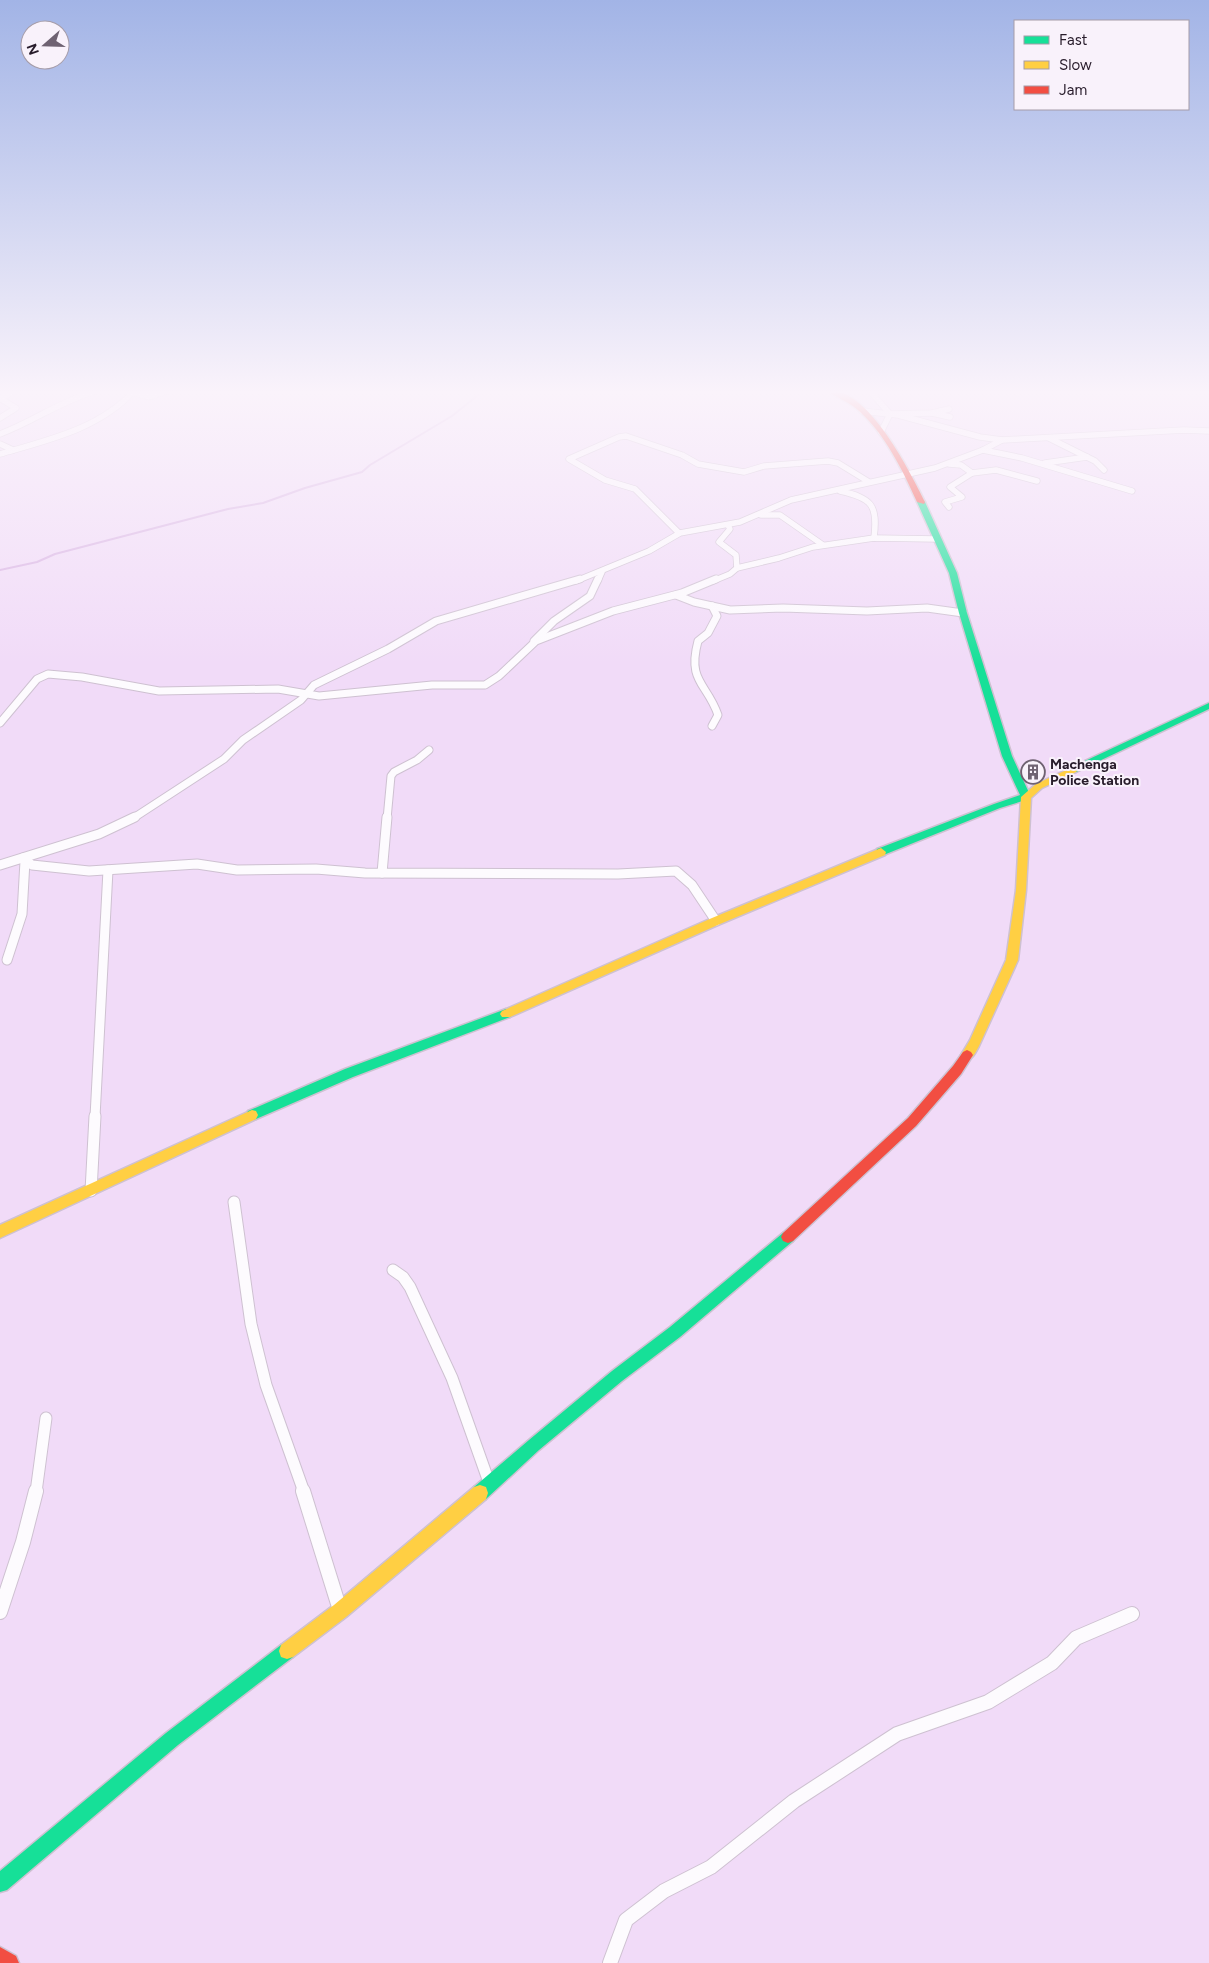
<svg xmlns="http://www.w3.org/2000/svg" width="1209" height="1963" viewBox="0 0 1209 1963" font-family="Figtree,sans-serif">
	<style>
		.built { fill: #f1dbf8 }
		.lines { fill: none; stroke-linecap: round; stroke-linejoin: round }
		.stream { stroke: #d9b4e4; stroke-width: 2 }
		.street-far4-casing { stroke: #cec1d1; stroke-width: 7 }
		.street-far3-casing { stroke: #cec1d1; stroke-width: 9 }
		.street-far2-casing { stroke: #cec1d1; stroke-width: 11 }
		.street-far1-casing { stroke: #cec1d1; stroke-width: 13 }
		.street-casing { stroke: #cec1d1; stroke-width: 16 }
		.fast-casing { stroke: #cec1d1; stroke-width: 3 }
		.slow-casing { stroke: #cec1d1; stroke-width: 3 }
		.jam-casing { stroke: #cec1d1; stroke-width: 3 }
		.street-far4 { stroke: #fdfbfe; stroke-width: 5.5 }
		.street-far3 { stroke: #fdfbfe; stroke-width: 7 }
		.street-far2 { stroke: #fdfbfe; stroke-width: 9 }
		.street-far1 { stroke: #fdfbfe; stroke-width: 11 }
		.street { stroke: #fdfbfe; stroke-width: 14 }
		.fast { fill: #16e098; fill-rule: evenodd }
		.slow { fill: #ffcf43; fill-rule: evenodd }
		.jam { fill: #f24e42; fill-rule: evenodd }
		.wall { fill: #bdacbb }
		.shaded-wall { fill: #9a8c99 }
		.building { fill: #dcc8da; stroke: #9a8c99 }
		.labels { text-anchor: middle; stroke-width: 4; stroke-linejoin: round; paint-order: stroke }
		.poi-label { font-size: 14px; font-weight: bold; fill: #281c2b; stroke: #f9f2fb; text-anchor: start }
	</style>
	<rect width="100%" height="100%" fill="#f3e5f7"/>
	<!-- built -->
	<rect class="built" x="0" y="391" width="1209" height="1572"/>
	<g class="lines">
		<!-- stream -->
		<path class="stream" d="M 0,570 L 37,562 L 55,554 L 228,509 L 263,503 L 305,488 L 362,472 L 370,465 L 452,416 L 483,391"/>
		<!-- street-far4 casing -->
		<g class="street-far4-casing">
			<g id="street-far4">
				<path d="M 870,391 L 890,414"/>
				<path d="M 132,392 L 149,397 L 167,391"/>
				<path d="M 862,411 L 898,415 L 980,437 L 1002,440 L 1184,430 L 1209,431"/>
				<path d="M 932,413 L 950,417"/>
				<path d="M 0,418 L 16,408 L 1,399 L 13,391"/>
				<path d="M 881,432 L 890,414 L 932,413 L 949,409"/>
				<path d="M 0,434 C 34,421 59,402 95,391"/>
				<path d="M 1049,438 L 1095,461 L 1104,470"/>
				<path d="M 0,444 L 13,450"/>
				<path d="M 983,450 L 1022,458 L 1132,491"/>
				<path d="M 0,454 C 48,440 99,429 134,391"/>
				<path d="M 1045,463 L 1087,457"/>
				<path d="M 949,464 L 961,465 L 972,473 L 996,470 L 1037,481"/>
				<path d="M 840,491 C 872,498 878,505 874,538"/>
				<path d="M 949,507 L 945,502 L 962,497 L 950,487 L 972,473"/>
				<path d="M 761,515 L 780,515 L 823,545"/>
				<path d="M 728,525 L 730,529 L 719,542 L 736,555 L 737,568"/>
				<path d="M 679,533 L 635,489 L 605,480 L 569,459 L 619,437 L 626,436 L 682,455 L 698,464 L 744,472 L 764,466 L 828,461 L 838,463 L 869,482"/>
				<path d="M 576,581 L 649,551 L 680,533 L 740,522 L 791,500 L 935,468 L 983,450 L 1002,440"/>
				<path d="M 598,581 L 602,572"/>
				<path d="M 713,581 L 730,574 L 737,568 L 779,558 L 813,547 L 874,538 L 936,539"/>
			</g>
		</g>
		<!-- street-far3 casing -->
		<g class="street-far3-casing">
			<g id="street-far3">
				<path d="M 676,595 L 694,602 L 730,610 L 783,608 L 867,611 L 927,608 L 963,613"/>
				<path d="M 712,606 L 717,616 L 708,633 L 698,641 C 687,682 707,683 718,715 L 712,726"/>
				<path d="M 534,641 L 554,621 L 590,596 L 598,579"/>
				<path d="M 0,723 L 37,679 L 48,674 L 82,677 L 159,691 L 278,689 L 319,696 L 432,685 L 485,685 L 499,676 L 536,641 L 613,611 L 682,593 L 716,579"/>
				<path d="M 132,819 L 224,759 L 243,740 L 301,700 L 314,685 L 388,649 L 436,621 L 580,579"/>
				<path d="M 387,819 L 391,776 L 394,772 L 417,760 L 429,750"/>
			</g>
		</g>
		<!-- street-far2 casing -->
		<g class="street-far2-casing">
			<g id="street-far2">
				<path d="M 23,858 L 32,865 L 89,871 L 197,864 L 237,870 L 316,869 L 365,873 L 618,874 L 676,871 L 692,885 L 716,921"/>
				<path d="M 0,865 L 99,834 L 135,817"/>
				<path d="M 382,873 L 387,817"/>
				<path d="M 7,960 L 22,914 L 25,861"/>
				<path d="M 95,1117 L 108,870"/>
			</g>
		</g>
		<!-- street-far1 casing -->
		<g class="street-far1-casing">
			<g id="street-far1">
				<path d="M 91,1191 L 95,1116"/>
				<path d="M 234,1202 L 251,1324 L 266,1385 L 304,1492"/>
				<path d="M 393,1270 L 403,1277 L 410,1287 L 452,1378 L 490,1485"/>
				<path d="M 36,1492 L 46,1418"/>
			</g>
		</g>
		<!-- street casing -->
		<g class="street-casing">
			<g id="street">
				<path d="M 303,1491 L 340,1610"/>
				<path d="M 0,1612 L 23,1542 L 36,1491"/>
				<path d="M 610,1963 L 626,1920 L 664,1891 L 711,1867 L 794,1801 L 897,1734 L 988,1702 L 1052,1663 L 1076,1638 L 1132,1614"/>
			</g>
		</g>
		<!-- fast casing -->
		<g class="fast-casing">
			<g id="fast">
				<path d="M 918,500 L 925,502 L 957,573 L 967,613 L 1012,756 L 1031,797 L 1029,799 L 1000,808 L 881,856 L 876,852 L 877,849 L 994,804 L 1020,795 L 1002,756 L 959,613 L 949,573 L 917,502 Z"/>
				<path d="M 1209,703 L 1209,709 L 1076,772 L 1070,772 L 1068,770 L 1070,768 Z"/>
				<path d="M 506,1009 L 510,1011 L 512,1014 L 510,1017 L 353,1077 L 256,1119 L 252,1120 L 248,1119 L 246,1115 L 248,1111 L 345,1069 Z"/>
				<path d="M 788,1231 L 793,1233 L 795,1237 L 793,1241 L 680,1337 L 622,1381 L 539,1450 L 486,1499 L 480,1501 L 474,1499 L 472,1493 L 474,1487 L 529,1440 L 612,1371 L 670,1327 L 783,1233 Z"/>
				<path d="M 287,1643 L 293,1645 L 295,1651 L 293,1657 L 178,1745 L 7,1890 L 0,1892 L 0,1871 L 166,1733 L 281,1645 Z"/>
			</g>
		</g>
		<!-- slow casing -->
		<g class="slow-casing">
			<g id="slow">
				<path d="M 1073,767 L 1078,770 L 1076,772 L 1042,788 L 1031,798 L 1026,890 L 1018,960 L 979,1046 C 975,1053 972,1062 963,1058 L 961,1055 L 970,1040 L 1006,960 L 1016,890 L 1021,797 L 1036,784 Z"/>
				<path d="M 881,848 L 886,852 L 885,855 L 720,924 L 510,1017 L 502,1017 L 500,1014 L 502,1011 L 712,918 Z"/>
				<path d="M 252,1110 L 256,1111 L 258,1115 L 256,1119 L 0,1238 L 0,1225 Z"/>
				<path d="M 480,1485 L 486,1487 L 488,1493 L 486,1499 L 346,1617 L 293,1657 L 287,1659 L 281,1657 L 279,1651 L 281,1645 L 334,1605 L 474,1487 Z"/>
			</g>
		</g>
		<!-- jam casing -->
		<g class="jam-casing">
			<g id="jam">
				<path d="M 828,391 C 868,387 910,472 925,502 L 924,504 L 917,502 C 902,469 885,434 858,410 C 849,402 837,398 828,391 Z"/>
				<path d="M 967,1050 L 971,1052 L 973,1055 L 961,1074 L 916,1126 L 793,1241 L 788,1243 L 783,1241 L 781,1237 L 783,1233 L 908,1118 L 953,1066 L 963,1052 Z"/>
				<path d="M 0,1947 L 16,1956 L 19,1963 L 0,1963 Z"/>
			</g>
		</g>
		<!-- street-far4 -->
		<use href="#street-far4" class="street-far4"/>
		<!-- street-far3 -->
		<use href="#street-far3" class="street-far3"/>
		<!-- street-far2 -->
		<use href="#street-far2" class="street-far2"/>
		<!-- street-far1 -->
		<use href="#street-far1" class="street-far1"/>
		<!-- street -->
		<use href="#street" class="street"/>
		<!-- fast -->
		<use href="#fast" class="fast"/>
		<!-- slow -->
		<use href="#slow" class="slow"/>
		<!-- jam -->
		<use href="#jam" class="jam"/>
	</g>
	<!-- wall -->
	<path class="wall" d="M 1026,764 L 1045,770 L 1043,775 L 1035,779 L 1024,770 Z"/>
	<!-- shaded-wall -->
	<path class="shaded-wall" d="M 1045,770 L 1043,775 L 1035,779 L 1038,773 Z"/>
	<!-- building -->
	<path class="building" d="M 1033,761 L 1045,770 L 1038,773 L 1026,764 Z"/>
	<!-- sky -->
	<linearGradient id="sky" x2="0" y2="1"><stop stop-color="#a2b4e6"/><stop offset="0.59" stop-color="#faf3fb"/><stop offset="1" stop-color="#faf3fb" stop-opacity="0"/></linearGradient>
	<rect width="1209" height="665" fill="url(#sky)"/>
	<!-- icons -->
	<defs>
		<g id="building-ring" transform="scale(1.25)"><circle r="9.5" fill="#f9f2fb" stroke="#6f6272" stroke-width="1.5"/><path d="M-4-6H4V6H1V3H-1V6H-4ZM-2.5-4.3h1.7v1.8h-1.7ZM.8-4.3h1.7v1.8H.8ZM-2.5-1h1.7V.8h-1.7ZM.8-1h1.7V.8H.8Z" fill="#6f6272"/></g>
	</defs>
	<g fill-rule="evenodd">
		<use href="#building-ring" x="1033" y="772"/>
	</g>
	<g class="labels">
		<!-- poi labels -->
		<g class="poi-label">
			<text x="1050" y="769">Machenga<tspan x="1050" dy="16">Police Station</tspan></text>
		</g>
	</g>
	<!-- legend -->
	<rect x="1014" y="20" width="175" height="90" fill="#f9f2fb" stroke="#a59ca8"/>
	<rect x="1024" y="36" width="25" height="8" fill="#16e098" stroke="#a59ca8"/>
	<text x="1059" y="45" font-size="15" fill="#281c2b">Fast</text>
	<rect x="1024" y="61" width="25" height="8" fill="#ffcf43" stroke="#a59ca8"/>
	<text x="1059" y="70" font-size="15" fill="#281c2b">Slow</text>
	<rect x="1024" y="86" width="25" height="8" fill="#f24e42" stroke="#a59ca8"/>
	<text x="1059" y="95" font-size="15" fill="#281c2b">Jam</text>
	<!-- north arrow -->
	<g transform="translate(45 45) rotate(250)"><circle r="24" fill="#f9f2fb" stroke="#a59ca8"/>
	<path d="M0-4L9 19L0 12L-9 19Z" fill="#6f6272"/>
	<text y="-8" font-size="14" font-weight="bold" text-anchor="middle" fill="#281c2b">N</text>
	</g>
</svg>
